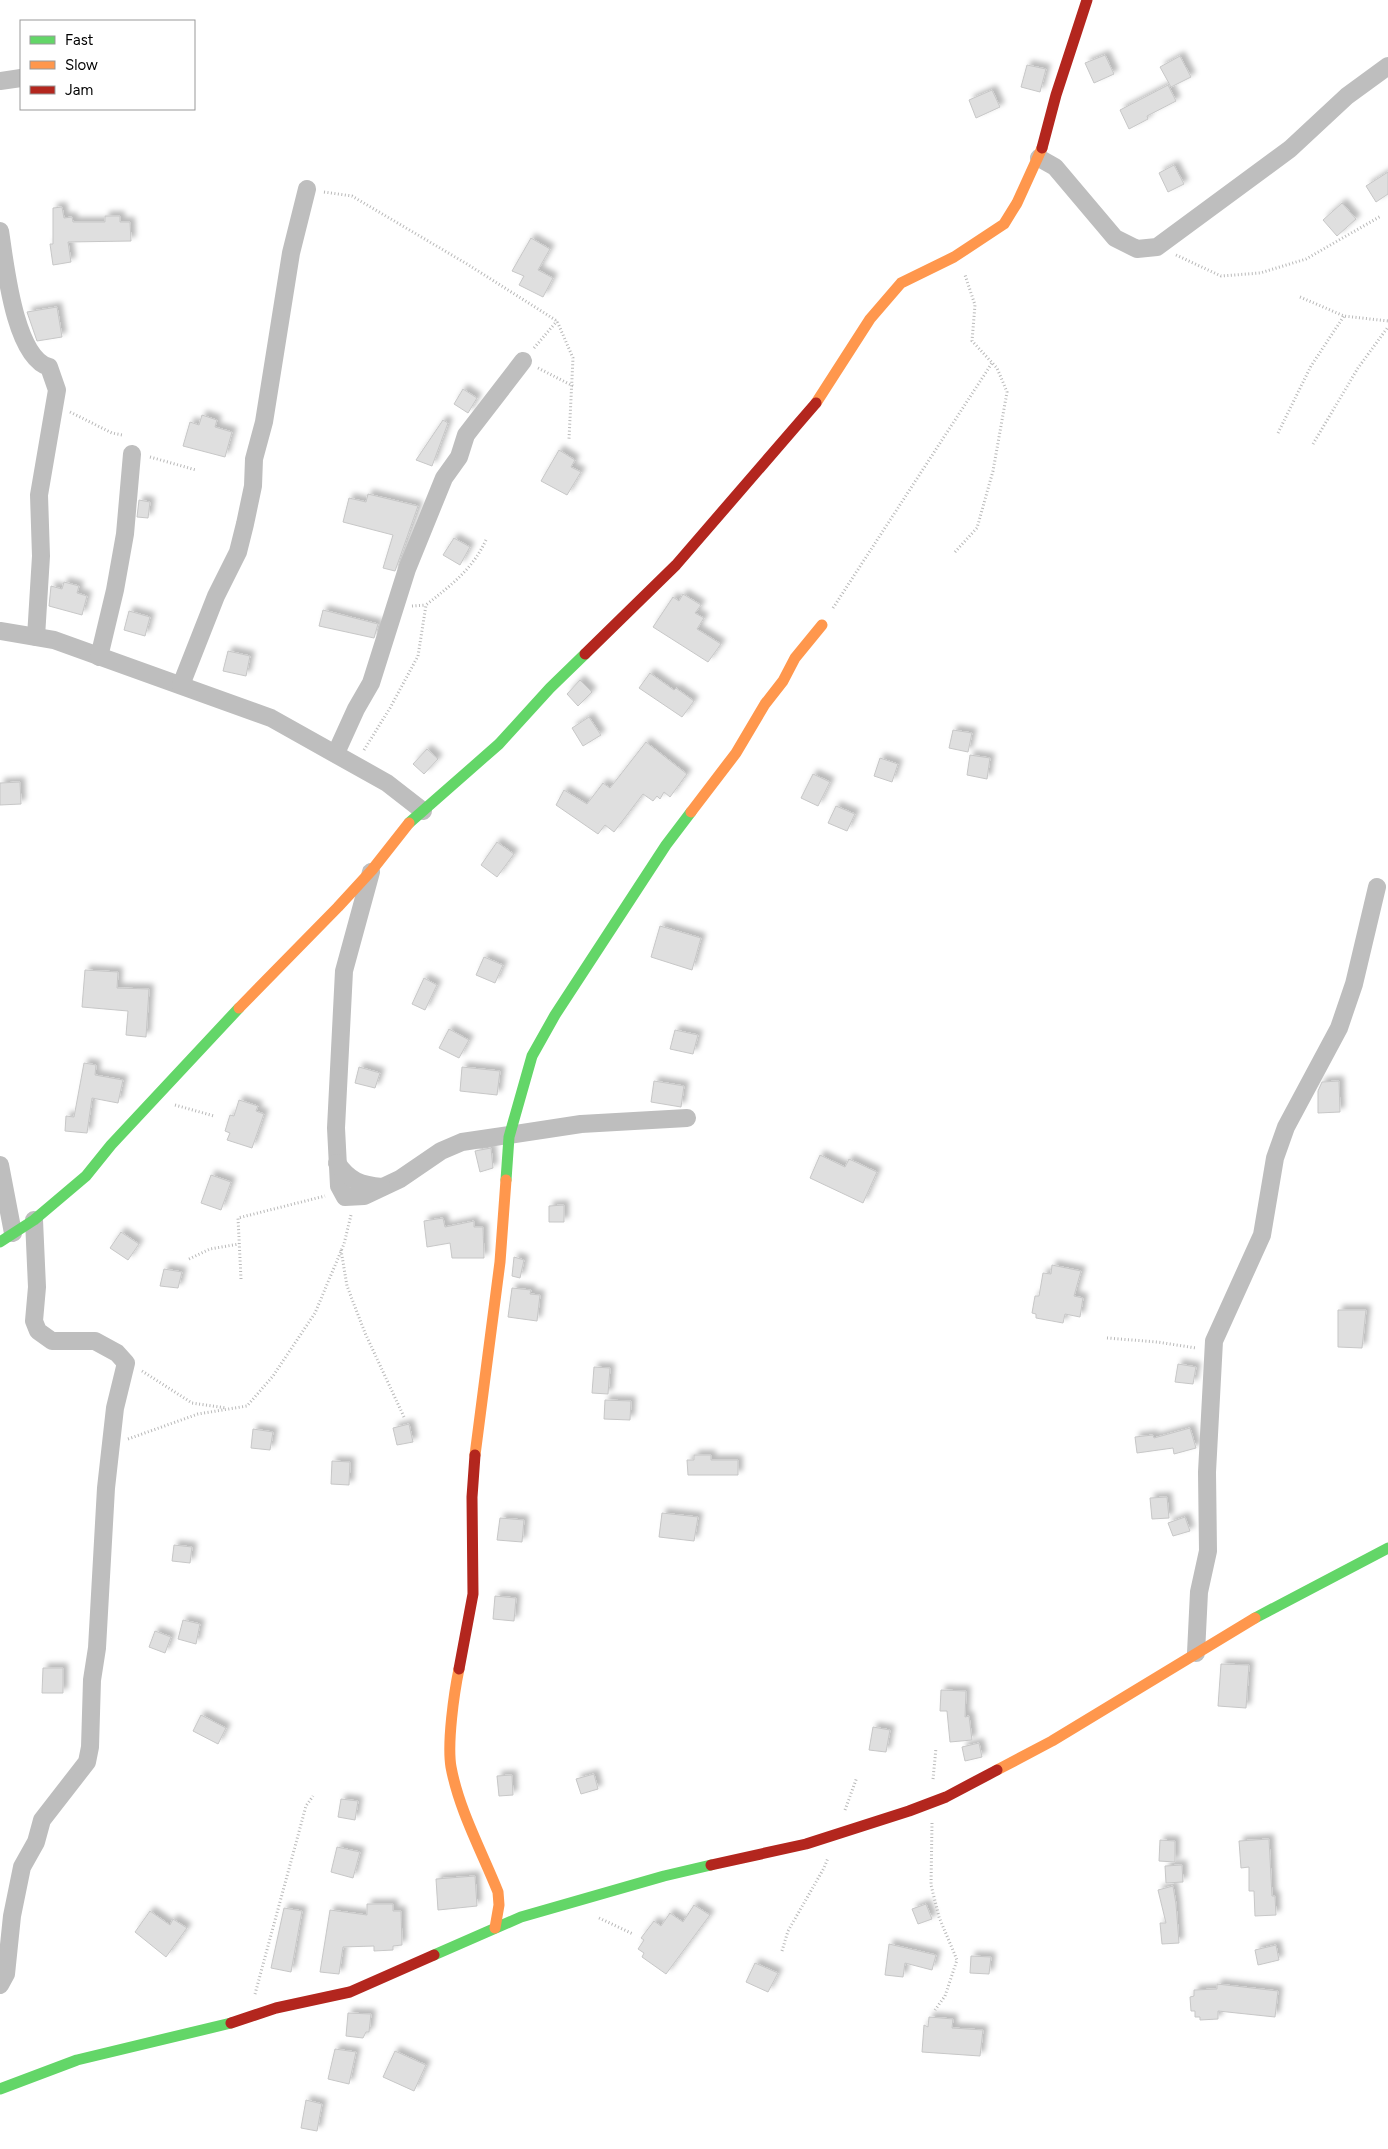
<svg xmlns="http://www.w3.org/2000/svg" width="1388" height="2149" viewBox="0 0 1388 2149" font-family="Figtree,sans-serif">
	<style>
		.building { fill: #dfdfdf; stroke: #c7c7c7; filter: url(#shadow) }
		.lines { fill: none; stroke-linecap: round; stroke-linejoin: round }
		.path { stroke: #b9b9b9; stroke-width: 3; stroke-dasharray: 1 2.5; stroke-linecap: butt }
		.street { stroke: #bebebe; stroke-width: 18 }
		.fast { stroke: #63d668; stroke-width: 11 }
		.slow { stroke: #ff974d; stroke-width: 11 }
		.jam { stroke: #b3261e; stroke-width: 11 }
	</style>
	<defs>
		<filter id="shadow"><feDropShadow dx="4.5" dy="-4.5" stdDeviation="2.5" flood-color="#0004"/></filter>
	</defs>
	<rect width="100%" height="100%" fill="#fff"/>
	<!-- building -->
	<g class="building">
		<path d="M 1105,55 L 1114,74 L 1094,83 L 1085,63 Z"/>
		<path d="M 1180,56 L 1191,77 L 1171,87 L 1160,67 Z"/>
		<path d="M 1027,65 L 1046,69 L 1040,92 L 1021,87 Z"/>
		<path d="M 1168,85 L 1176,101 L 1147,116 L 1148,119 L 1129,129 L 1120,110 Z"/>
		<path d="M 992,90 L 1000,107 L 976,118 L 969,100 Z"/>
		<path d="M 1174,165 L 1184,184 L 1168,192 L 1159,173 Z"/>
		<path d="M 1388,172 L 1388,194 L 1376,202 L 1366,186 Z"/>
		<path d="M 1342,203 L 1356,219 L 1337,236 L 1323,220 Z"/>
		<path d="M 62,207 L 64,218 L 72,217 L 73,222 L 105,222 L 105,216 L 120,216 L 120,222 L 130,222 L 131,241 L 68,242 L 71,262 L 53,265 L 50,244 L 53,244 L 53,208 Z"/>
		<path d="M 531,238 L 550,249 L 538,270 L 553,278 L 543,297 L 519,285 L 524,276 L 512,271 Z"/>
		<path d="M 57,307 L 62,337 L 37,341 L 27,312 Z"/>
		<path d="M 463,389 L 477,398 L 468,413 L 454,404 Z"/>
		<path d="M 202,415 L 217,420 L 215,427 L 232,432 L 225,457 L 183,446 L 190,422 L 199,425 Z"/>
		<path d="M 443,420 L 448,423 L 432,466 L 416,460 Z"/>
		<path d="M 559,450 L 575,460 L 571,467 L 581,472 L 567,495 L 541,481 Z"/>
		<path d="M 368,494 L 418,506 L 395,571 L 383,568 L 393,535 L 343,522 L 349,498 L 366,502 Z"/>
		<path d="M 139,500 L 150,502 L 148,518 L 137,517 Z"/>
		<path d="M 454,538 L 470,547 L 460,565 L 443,555 Z"/>
		<path d="M 64,582 L 79,586 L 77,593 L 87,596 L 82,615 L 49,606 L 51,586 L 62,589 Z"/>
		<path d="M 683,594 L 701,605 L 695,613 L 704,618 L 697,629 L 721,644 L 708,662 L 653,627 L 673,597 L 679,601 Z"/>
		<path d="M 323,610 L 378,624 L 374,638 L 319,626 Z"/>
		<path d="M 129,611 L 150,617 L 145,636 L 124,630 Z"/>
		<path d="M 228,651 L 250,656 L 246,676 L 223,671 Z"/>
		<path d="M 650,673 L 674,690 L 676,688 L 694,701 L 682,717 L 639,688 Z"/>
		<path d="M 580,680 L 592,692 L 578,706 L 567,694 Z"/>
		<path d="M 589,717 L 601,735 L 583,746 L 572,728 Z"/>
		<path d="M 953,730 L 972,733 L 968,752 L 949,748 Z"/>
		<path d="M 646,742 L 687,774 L 670,797 L 664,792 L 660,799 L 657,796 L 653,801 L 643,794 L 614,832 L 605,825 L 598,834 L 556,805 L 564,790 L 587,804 L 603,783 L 610,788 Z"/>
		<path d="M 427,749 L 438,759 L 424,774 L 413,764 Z"/>
		<path d="M 970,755 L 990,758 L 987,779 L 967,775 Z"/>
		<path d="M 880,758 L 898,764 L 892,782 L 874,776 Z"/>
		<path d="M 813,774 L 830,782 L 818,806 L 801,798 Z"/>
		<path d="M 20,782 L 21,804 L 0,805 L 0,783 Z"/>
		<path d="M 836,806 L 855,814 L 847,831 L 828,823 Z"/>
		<path d="M 497,842 L 514,854 L 497,877 L 481,865 Z"/>
		<path d="M 660,926 L 701,938 L 692,970 L 651,957 Z"/>
		<path d="M 484,957 L 503,965 L 495,983 L 476,975 Z"/>
		<path d="M 85,970 L 118,972 L 117,988 L 149,989 L 146,1037 L 126,1035 L 128,1011 L 82,1007 Z"/>
		<path d="M 424,978 L 437,985 L 425,1010 L 412,1004 Z"/>
		<path d="M 449,1029 L 469,1040 L 459,1058 L 439,1048 Z"/>
		<path d="M 675,1030 L 698,1035 L 693,1054 L 670,1049 Z"/>
		<path d="M 84,1063 L 96,1065 L 95,1075 L 123,1080 L 118,1103 L 92,1098 L 87,1133 L 65,1131 L 66,1116 L 74,1117 Z"/>
		<path d="M 359,1067 L 380,1073 L 375,1088 L 355,1083 Z"/>
		<path d="M 462,1067 L 500,1071 L 497,1095 L 460,1091 Z"/>
		<path d="M 654,1081 L 684,1086 L 681,1107 L 651,1102 Z"/>
		<path d="M 1339,1081 L 1340,1112 L 1318,1113 L 1318,1091 L 1322,1082 Z"/>
		<path d="M 239,1100 L 258,1106 L 256,1111 L 264,1114 L 252,1148 L 227,1140 L 230,1133 L 225,1131 L 230,1115 L 234,1116 Z"/>
		<path d="M 491,1148 L 493,1168 L 480,1172 L 475,1151 Z"/>
		<path d="M 820,1155 L 845,1167 L 849,1159 L 877,1172 L 863,1203 L 810,1178 Z"/>
		<path d="M 211,1175 L 231,1182 L 221,1210 L 201,1203 Z"/>
		<path d="M 564,1205 L 564,1222 L 549,1222 L 549,1206 Z"/>
		<path d="M 443,1218 L 445,1227 L 474,1221 L 474,1227 L 483,1227 L 484,1258 L 452,1258 L 450,1243 L 427,1247 L 424,1221 Z"/>
		<path d="M 121,1232 L 139,1244 L 128,1260 L 110,1248 Z"/>
		<path d="M 514,1257 L 524,1260 L 520,1278 L 512,1276 Z"/>
		<path d="M 1052,1265 L 1081,1271 L 1074,1296 L 1083,1298 L 1080,1317 L 1065,1314 L 1063,1323 L 1036,1318 L 1036,1314 L 1032,1313 L 1035,1296 L 1039,1296 L 1043,1273 L 1051,1274 Z"/>
		<path d="M 164,1269 L 182,1272 L 178,1288 L 160,1286 Z"/>
		<path d="M 512,1288 L 531,1290 L 530,1294 L 540,1295 L 537,1321 L 508,1317 Z"/>
		<path d="M 1338,1310 L 1366,1310 L 1362,1348 L 1338,1347 Z"/>
		<path d="M 1178,1364 L 1196,1367 L 1193,1384 L 1175,1382 Z"/>
		<path d="M 594,1367 L 610,1368 L 608,1394 L 592,1393 Z"/>
		<path d="M 605,1400 L 631,1401 L 630,1420 L 604,1419 Z"/>
		<path d="M 409,1424 L 413,1442 L 397,1445 L 393,1428 Z"/>
		<path d="M 1190,1428 L 1196,1448 L 1174,1454 L 1173,1448 L 1137,1453 L 1135,1437 L 1153,1435 L 1154,1438 Z"/>
		<path d="M 253,1429 L 273,1432 L 270,1450 L 251,1448 Z"/>
		<path d="M 694,1455 L 711,1455 L 711,1460 L 738,1460 L 738,1475 L 688,1475 L 687,1460 L 694,1460 Z"/>
		<path d="M 332,1461 L 350,1462 L 349,1485 L 331,1484 Z"/>
		<path d="M 1167,1497 L 1169,1518 L 1152,1519 L 1150,1498 Z"/>
		<path d="M 662,1513 L 698,1517 L 694,1541 L 659,1537 Z"/>
		<path d="M 1185,1517 L 1190,1531 L 1173,1536 L 1168,1523 Z"/>
		<path d="M 500,1518 L 524,1520 L 522,1542 L 497,1540 Z"/>
		<path d="M 174,1545 L 192,1547 L 190,1563 L 172,1561 Z"/>
		<path d="M 495,1596 L 516,1598 L 514,1621 L 493,1619 Z"/>
		<path d="M 183,1620 L 200,1624 L 196,1644 L 178,1639 Z"/>
		<path d="M 155,1631 L 171,1637 L 165,1653 L 149,1647 Z"/>
		<path d="M 1221,1664 L 1249,1665 L 1246,1708 L 1218,1706 Z"/>
		<path d="M 43,1668 L 63,1668 L 63,1693 L 42,1693 Z"/>
		<path d="M 941,1690 L 966,1691 L 965,1717 L 969,1716 L 972,1740 L 950,1742 L 947,1711 L 940,1711 Z"/>
		<path d="M 201,1715 L 226,1728 L 218,1744 L 193,1731 Z"/>
		<path d="M 873,1727 L 890,1730 L 886,1752 L 869,1750 Z"/>
		<path d="M 979,1743 L 982,1757 L 965,1761 L 962,1747 Z"/>
		<path d="M 594,1774 L 598,1789 L 581,1794 L 576,1779 Z"/>
		<path d="M 512,1775 L 513,1795 L 499,1796 L 497,1776 Z"/>
		<path d="M 341,1799 L 358,1801 L 355,1820 L 338,1817 Z"/>
		<path d="M 1269,1839 L 1272,1896 L 1275,1896 L 1276,1915 L 1255,1916 L 1254,1891 L 1249,1891 L 1249,1867 L 1241,1868 L 1239,1841 Z"/>
		<path d="M 1160,1840 L 1175,1841 L 1175,1862 L 1159,1861 Z"/>
		<path d="M 337,1847 L 360,1852 L 353,1878 L 331,1872 Z"/>
		<path d="M 1182,1865 L 1183,1882 L 1166,1883 L 1165,1866 Z"/>
		<path d="M 475,1876 L 477,1906 L 438,1910 L 436,1879 Z"/>
		<path d="M 1173,1886 L 1176,1904 L 1179,1943 L 1162,1944 L 1160,1923 L 1166,1923 L 1158,1890 Z"/>
		<path d="M 367,1904 L 393,1904 L 393,1911 L 401,1911 L 402,1945 L 393,1946 L 393,1950 L 374,1951 L 374,1946 L 343,1947 L 339,1974 L 320,1972 L 330,1910 L 367,1915 Z"/>
		<path d="M 926,1904 L 932,1919 L 918,1924 L 912,1909 Z"/>
		<path d="M 694,1905 L 710,1915 L 666,1974 L 642,1957 L 644,1953 L 638,1949 L 644,1940 L 641,1938 L 654,1921 L 661,1926 L 670,1913 L 683,1922 Z"/>
		<path d="M 284,1908 L 302,1911 L 291,1972 L 271,1968 Z"/>
		<path d="M 150,1911 L 170,1925 L 173,1919 L 187,1928 L 166,1957 L 135,1932 Z"/>
		<path d="M 889,1944 L 936,1955 L 932,1970 L 905,1963 L 903,1977 L 885,1975 Z"/>
		<path d="M 1276,1945 L 1279,1960 L 1258,1965 L 1255,1950 Z"/>
		<path d="M 971,1956 L 991,1957 L 989,1974 L 970,1973 Z"/>
		<path d="M 755,1963 L 778,1973 L 768,1992 L 746,1982 Z"/>
		<path d="M 1217,1984 L 1278,1991 L 1275,2017 L 1218,2011 L 1218,2019 L 1200,2020 L 1200,2017 L 1195,2017 L 1195,2011 L 1191,2011 L 1190,1997 L 1194,1996 L 1194,1990 L 1217,1989 Z"/>
		<path d="M 348,2013 L 371,2014 L 369,2032 L 366,2032 L 363,2038 L 346,2036 Z"/>
		<path d="M 929,2017 L 953,2019 L 952,2028 L 983,2030 L 980,2056 L 922,2052 L 924,2025 L 928,2027 Z"/>
		<path d="M 335,2049 L 356,2052 L 349,2084 L 328,2079 Z"/>
		<path d="M 395,2051 L 426,2065 L 414,2091 L 383,2077 Z"/>
		<path d="M 306,2100 L 322,2104 L 317,2131 L 301,2128 Z"/>
	</g>
	<g class="lines">
		<!-- path -->
		<g class="path">
			<path d="M 324,192 L 352,196 L 467,264 L 557,321 L 573,358 L 569,439"/>
			<path d="M 1176,255 L 1221,276 L 1260,273 L 1306,259 L 1381,216"/>
			<path d="M 1300,297 L 1344,316 L 1388,321"/>
			<path d="M 534,348 L 557,321"/>
			<path d="M 538,368 L 573,386"/>
			<path d="M 70,412 L 112,433 L 122,435"/>
			<path d="M 1278,433 L 1311,366 L 1344,316"/>
			<path d="M 1313,444 L 1358,368 L 1388,327"/>
			<path d="M 150,457 L 196,470"/>
			<path d="M 955,552 L 977,528 L 993,471 L 1007,392 L 997,368 L 972,341 L 975,305 L 965,275"/>
			<path d="M 412,606 L 426,605"/>
			<path d="M 833,608 L 992,363"/>
			<path d="M 364,750 L 390,708 L 418,656 L 426,605 C 451,585 472,570 486,540"/>
			<path d="M 175,1105 L 214,1116"/>
			<path d="M 341,1250 L 347,1286 L 365,1333 L 404,1417"/>
			<path d="M 189,1259 L 210,1249 L 239,1244"/>
			<path d="M 241,1279 L 238,1218 L 325,1196"/>
			<path d="M 1107,1338 L 1157,1342 L 1196,1348"/>
			<path d="M 142,1371 L 192,1403 L 226,1408"/>
			<path d="M 128,1439 L 198,1414 L 247,1406 L 273,1376 L 315,1313 L 344,1244 L 351,1215"/>
			<path d="M 933,1779 L 936,1748"/>
			<path d="M 845,1810 L 857,1777"/>
			<path d="M 932,1823 L 931,1885 L 939,1917 L 957,1960 L 945,1996 L 935,2010"/>
			<path d="M 599,1918 L 633,1934"/>
			<path d="M 782,1951 L 788,1931 L 824,1868 L 828,1858"/>
			<path d="M 255,1994 L 306,1806 L 313,1796"/>
		</g>
		<!-- street -->
		<g class="street">
			<path d="M 0,81 L 21,78"/>
			<path d="M 1039,158 L 1055,167 L 1115,238 L 1137,249 L 1157,247 L 1290,149 L 1347,96 L 1388,66"/>
			<path d="M 0,231 C 5,262 14,357 49,367 L 57,390 L 39,495 L 41,556 L 36,637"/>
			<path d="M 0,631 L 54,640 L 271,718 L 387,783 L 423,811"/>
			<path d="M 99,657 L 115,590 L 125,534 L 132,454"/>
			<path d="M 181,685 L 216,596 L 238,552 L 245,524 L 253,486 L 254,459 L 264,422 L 291,253 L 307,189"/>
			<path d="M 336,753 L 356,709 L 371,683 L 407,569 L 444,478 L 459,457 L 466,435 L 523,361"/>
			<path d="M 371,872 L 344,971 L 336,1128 L 339,1186 L 345,1197 L 364,1196 L 400,1179 L 441,1151 L 462,1142 L 581,1124 L 687,1118"/>
			<path d="M 337,1163 C 349,1181 361,1185 382,1187"/>
			<path d="M 0,1165 L 13,1233"/>
			<path d="M 1196,1653 L 1199,1592 L 1208,1551 L 1207,1472 L 1214,1341 L 1262,1235 L 1275,1158 L 1286,1127 L 1339,1028 L 1354,984 L 1377,887"/>
			<path d="M 0,1985 L 6,1974 L 12,1916 L 22,1867 L 36,1842 L 42,1820 L 87,1762 L 90,1747 L 92,1680 L 97,1648 L 106,1488 L 115,1408 L 126,1363 L 117,1353 L 95,1341 L 52,1341 L 38,1331 L 34,1321 L 37,1287 L 34,1220"/>
		</g>
		<!-- fast -->
		<g class="fast">
			<path d="M 409,823 L 499,744 L 550,688 L 585,654"/>
			<path d="M 506,1180 L 509,1137 L 532,1056 L 555,1015 L 666,845 L 691,812"/>
			<path d="M 0,1242 L 34,1220 L 86,1176 L 111,1145 L 239,1008"/>
			<path d="M 1255,1618 L 1388,1548"/>
			<path d="M 434,1955 L 521,1917 L 664,1876 L 711,1865"/>
			<path d="M 0,2089 L 77,2060 L 231,2023"/>
		</g>
		<!-- slow -->
		<g class="slow">
			<path d="M 816,403 L 870,319 L 901,283 L 954,257 L 1004,224 L 1017,203 L 1042,148"/>
			<path d="M 691,812 L 736,753 L 765,704 L 783,681 L 795,658 L 822,625"/>
			<path d="M 239,1008 L 338,907 L 372,870 L 409,823"/>
			<path d="M 475,1455 L 500,1262 L 506,1180"/>
			<path d="M 459,1669 C 454,1693 447,1743 451,1767 C 459,1810 482,1852 498,1892 L 499,1905 L 495,1928"/>
			<path d="M 997,1770 L 1052,1741 L 1255,1618"/>
		</g>
		<!-- jam -->
		<g class="jam">
			<path d="M 1042,148 L 1056,95 L 1087,0"/>
			<path d="M 585,654 L 676,565 L 816,403"/>
			<path d="M 459,1669 L 473,1594 L 472,1497 L 475,1455"/>
			<path d="M 711,1865 L 806,1844 L 909,1811 L 946,1797 L 997,1770"/>
			<path d="M 231,2023 L 276,2008 L 350,1992 L 434,1955"/>
		</g>
	</g>
	<!-- legend -->
	<rect x="20" y="20" width="175" height="90" fill="#ffffff" stroke="#999999"/>
	<rect x="30" y="36" width="25" height="8" fill="#63d668" stroke="#999999"/>
	<text x="65" y="45" font-size="15" fill="#000000">Fast</text>
	<rect x="30" y="61" width="25" height="8" fill="#ff974d" stroke="#999999"/>
	<text x="65" y="70" font-size="15" fill="#000000">Slow</text>
	<rect x="30" y="86" width="25" height="8" fill="#b3261e" stroke="#999999"/>
	<text x="65" y="95" font-size="15" fill="#000000">Jam</text>
</svg>
